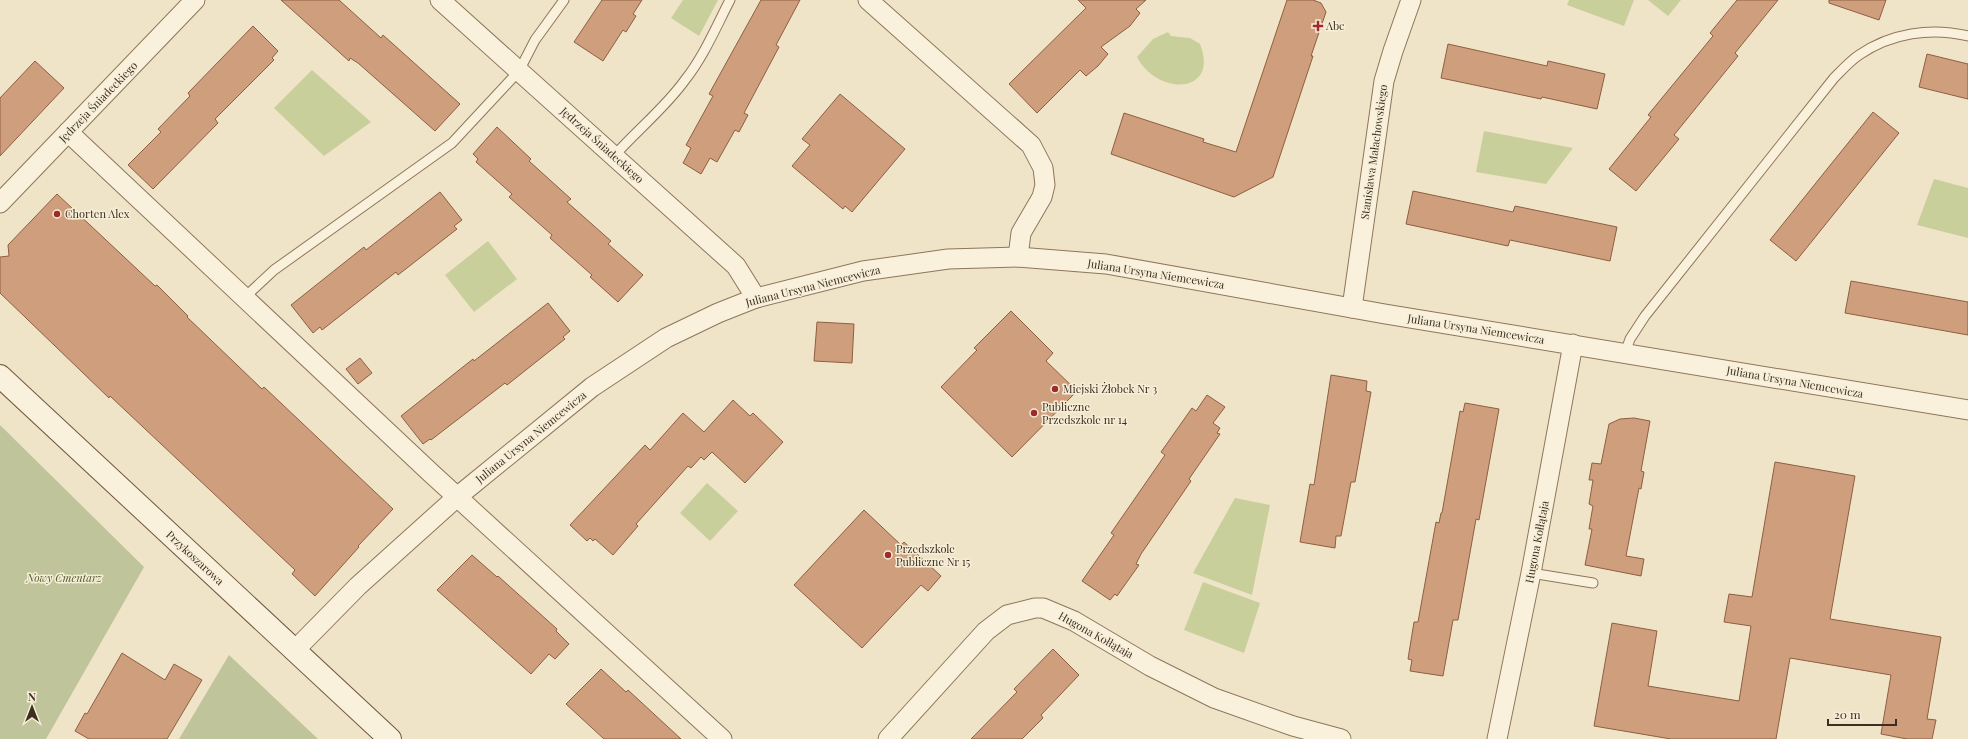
<svg xmlns="http://www.w3.org/2000/svg" width="1968" height="739" viewBox="0 0 1968 739" font-family="'Playfair Display',serif">
	<style>
		.green { fill: #c9cf9b }
		.cemetery { fill: #bfc49a }
		.building { fill: #cf9f7d; stroke: #8d5f41 }
		.lines { fill: none; stroke-linecap: round; stroke-linejoin: round }
		.lane-casing { stroke: #8d765c; stroke-width: 11 }
		.street-casing { stroke: #8d765c; stroke-width: 21 }
		.secondary-casing { stroke: #6f573f; stroke-width: 24 }
		.lane { stroke: #faf1dc; stroke-width: 9 }
		.street { stroke: #faf1dc; stroke-width: 19 }
		.secondary { stroke: #faf1dc; stroke-width: 22 }
		.poi-dot { fill: #9e2a2b; stroke: #f7eed8; stroke-width: 1.5 }
		.labels { text-anchor: middle; stroke-width: 3; stroke-linejoin: round; paint-order: stroke }
		.poi-label { font-size: 11px; fill: #3d2e20; stroke: #f7eed8; text-anchor: start }
		.street-label { font-size: 11px; fill: #3d2e20; stroke: #f7eed8 }
		.park-label { font-size: 11px; font-style: italic; fill: #4d5a26; stroke: #f7eed8 }
	</style>
	<rect width="100%" height="100%" fill="#f0e4c8"/>
	<!-- green -->
	<g class="green">
		<path d="M 683,0 L 718,0 L 699,36 L 671,18 Z"/>
		<path d="M 1569,0 L 1634,0 L 1624,26 L 1567,5 Z"/>
		<path d="M 1648,0 L 1681,0 L 1668,16 Z"/>
		<path d="M 1168,32 L 1171,36 L 1190,38 L 1200,44 C 1220,94 1158,97 1137,57 L 1153,39 Z"/>
		<path d="M 312,70 L 371,122 L 324,156 L 274,108 Z"/>
		<path d="M 1484,131 L 1573,148 L 1546,184 L 1476,172 Z"/>
		<path d="M 1934,179 L 1968,188 L 1968,238 L 1917,225 Z"/>
		<path d="M 488,241 L 517,279 L 474,312 L 445,275 Z"/>
		<path d="M 707,483 L 738,511 L 710,541 L 680,513 Z"/>
		<path d="M 1235,498 L 1270,505 L 1252,595 L 1193,573 Z"/>
		<path d="M 1203,582 L 1260,603 L 1244,653 L 1184,630 Z"/>
	</g>
	<!-- cemetery -->
	<g class="cemetery">
		<path d="M 0,425 L 144,567 L 46,739 L 0,739 Z"/>
		<path d="M 229,655 L 318,739 L 179,739 Z"/>
	</g>
	<!-- building -->
	<g class="building">
		<path d="M 281,0 L 339,0 L 381,38 L 383,35 L 460,104 L 435,131 L 358,63 L 350,58 L 349,61 Z"/>
		<path d="M 602,0 L 642,0 L 633,14 L 636,16 L 626,32 L 623,30 L 603,61 L 574,42 Z"/>
		<path d="M 761,0 L 800,0 L 776,45 L 779,47 L 744,113 L 748,115 L 739,132 L 735,130 L 717,162 L 710,158 L 701,174 L 683,163 L 691,148 L 686,145 L 713,96 L 709,94 Z"/>
		<path d="M 1078,0 L 1146,0 L 1136,9 L 1140,13 L 1130,26 L 1101,47 L 1108,54 L 1098,66 L 1086,76 L 1080,70 L 1037,113 L 1009,84 L 1086,8 Z"/>
		<path d="M 1287,0 L 1313,0 L 1321,3 L 1326,12 L 1311,56 L 1313,56 L 1273,177 L 1234,197 L 1111,154 L 1124,113 L 1204,139 L 1203,142 L 1236,152 Z"/>
		<path d="M 1737,0 L 1778,0 L 1735,53 L 1738,56 L 1674,135 L 1679,139 L 1636,191 L 1609,169 L 1651,117 L 1648,115 L 1713,36 L 1710,33 Z"/>
		<path d="M 1829,0 L 1886,0 L 1879,20 L 1829,3 Z"/>
		<path d="M 253,26 L 278,51 L 272,58 L 274,60 L 215,119 L 218,123 L 153,189 L 128,165 L 161,132 L 158,129 L 190,96 L 188,93 Z"/>
		<path d="M 1448,44 L 1547,66 L 1548,61 L 1605,74 L 1597,109 L 1542,97 L 1541,99 L 1441,78 Z"/>
		<path d="M 1927,54 L 1968,64 L 1968,99 L 1919,87 Z"/>
		<path d="M 35,61 L 64,88 L 0,156 L 0,98 Z"/>
		<path d="M 840,94 L 905,149 L 852,212 L 845,206 L 843,209 L 792,166 L 810,145 L 802,139 Z"/>
		<path d="M 1873,112 L 1899,133 L 1796,261 L 1770,240 Z"/>
		<path d="M 497,127 L 531,159 L 529,161 L 571,199 L 567,202 L 611,241 L 608,244 L 643,275 L 618,302 L 590,277 L 592,275 L 550,238 L 552,235 L 509,197 L 512,194 L 476,162 L 478,159 L 473,154 Z"/>
		<path d="M 1413,191 L 1513,212 L 1515,206 L 1617,227 L 1610,261 L 1510,240 L 1508,246 L 1406,224 Z"/>
		<path d="M 440,192 L 462,220 L 454,226 L 457,229 L 398,275 L 396,272 L 322,330 L 320,327 L 313,333 L 291,305 L 364,247 L 366,250 Z"/>
		<path d="M 57,194 L 155,286 L 157,285 L 188,316 L 187,317 L 262,389 L 264,387 L 393,509 L 358,546 L 359,547 L 315,596 L 292,574 L 295,570 L 110,396 L 109,398 L 0,293 L 0,257 L 9,256 L 8,245 Z"/>
		<path d="M 1851,281 L 1968,302 L 1968,335 L 1845,313 Z"/>
		<path d="M 548,303 L 570,331 L 563,337 L 565,339 L 507,385 L 505,383 L 431,440 L 430,439 L 423,444 L 401,416 L 473,359 L 474,361 Z"/>
		<path d="M 1011,311 L 1053,353 L 1046,361 L 1077,391 L 1012,457 L 941,387 L 977,350 L 974,348 Z"/>
		<path d="M 817,322 L 854,324 L 852,363 L 814,361 Z"/>
		<path d="M 360,358 L 372,373 L 358,384 L 346,369 Z"/>
		<path d="M 1331,375 L 1367,381 L 1366,391 L 1371,392 L 1355,482 L 1351,482 L 1341,536 L 1336,536 L 1335,548 L 1300,542 L 1310,484 L 1314,485 Z"/>
		<path d="M 1207,395 L 1225,407 L 1213,423 L 1220,428 L 1217,433 L 1220,434 L 1189,479 L 1191,481 L 1141,554 L 1136,564 L 1139,565 L 1117,596 L 1115,594 L 1110,600 L 1082,581 L 1114,535 L 1111,533 L 1165,455 L 1161,452 L 1192,408 L 1196,411 Z"/>
		<path d="M 733,400 L 750,416 L 753,413 L 783,442 L 745,483 L 712,452 L 704,460 L 701,457 L 691,468 L 688,466 L 636,524 L 638,526 L 613,555 L 595,539 L 593,541 L 590,538 L 587,541 L 570,525 L 645,445 L 650,450 L 683,413 L 704,432 Z"/>
		<path d="M 1465,403 L 1499,409 L 1479,520 L 1476,519 L 1458,620 L 1453,620 L 1443,676 L 1410,671 L 1412,660 L 1408,659 L 1414,622 L 1418,622 L 1436,522 L 1439,523 L 1441,513 L 1442,513 L 1460,411 L 1463,412 Z"/>
		<path d="M 1634,418 L 1650,421 L 1641,471 L 1644,472 L 1641,489 L 1639,488 L 1626,556 L 1644,559 L 1641,576 L 1585,565 L 1592,529 L 1589,529 L 1593,506 L 1589,504 L 1593,480 L 1589,480 L 1592,463 L 1601,464 L 1609,424 L 1620,419 Z"/>
		<path d="M 1775,462 L 1855,476 L 1830,619 L 1941,637 L 1927,719 L 1936,720 L 1932,739 L 1907,739 L 1881,734 L 1891,675 L 1790,658 L 1776,739 L 1671,739 L 1594,726 L 1612,623 L 1657,631 L 1648,686 L 1739,701 L 1751,626 L 1724,622 L 1729,594 L 1752,597 Z"/>
		<path d="M 864,510 L 901,545 L 904,542 L 941,576 L 928,591 L 921,585 L 862,648 L 794,585 Z"/>
		<path d="M 472,555 L 497,577 L 498,576 L 557,629 L 556,631 L 569,644 L 555,659 L 549,654 L 531,674 L 437,590 Z"/>
		<path d="M 1053,649 L 1079,675 L 1041,715 L 1043,718 L 1022,739 L 971,739 L 1017,692 L 1014,689 Z"/>
		<path d="M 122,653 L 165,680 L 174,664 L 202,680 L 167,739 L 89,739 L 75,731 L 85,713 L 87,714 Z"/>
		<path d="M 601,669 L 626,692 L 628,690 L 681,739 L 604,739 L 566,704 Z"/>
	</g>
	<g class="lines">
		<!-- lane casing -->
		<g class="lane-casing">
			<g id="lane">
				<path d="M 614,156 C 637,130 665,108 685,80 C 704,56 716,27 730,0"/>
				<path d="M 244,298 L 274,270 L 452,143 L 519,71 L 535,40 L 564,0"/>
				<path d="M 1625,353 L 1630,339 L 1645,316 L 1834,78 C 1842,70 1850,61 1859,55 C 1891,33 1931,27 1968,36"/>
				<path d="M 1531,573 L 1593,583"/>
			</g>
		</g>
		<!-- street casing -->
		<g class="street-casing">
			<g id="street">
				<path d="M 440,0 L 736,266 L 756,298"/>
				<path d="M 868,0 L 1031,145 L 1043,168 L 1045,185 L 1042,197 L 1021,233 L 1018,257"/>
				<path d="M 68,132 L 432,474 L 722,739"/>
				<path d="M 0,203 L 195,0"/>
				<path d="M 1352,308 L 1384,81 L 1393,51 L 1411,0"/>
				<path d="M 294,651 L 358,586 L 457,497 L 592,387 L 666,338 L 718,313 L 756,298 L 863,271 L 948,259 L 1018,257 L 1106,264 L 1385,314 L 1968,410"/>
				<path d="M 888,739 L 986,631 L 1007,615 L 1035,608 L 1043,608 L 1074,621 L 1150,666 L 1214,698 L 1293,726 L 1341,739"/>
				<path d="M 1497,739 L 1531,573 L 1573,344"/>
			</g>
		</g>
		<!-- secondary casing -->
		<g class="secondary-casing">
			<path id="secondary" d="M 0,376 L 390,739"/>
		</g>
		<!-- lane -->
		<use href="#lane" class="lane"/>
		<!-- street -->
		<use href="#street" class="street"/>
		<!-- secondary -->
		<use href="#secondary" class="secondary"/>
	</g>
	<!-- markers -->
	<g class="poi-dot">
		<path d="M1316 20h4v4h4v4h-4v4h-4v-4h-4v-4h4z"/>
		<circle cx="57" cy="214" r="4"/>
		<circle cx="1055" cy="389" r="4"/>
		<circle cx="1034" cy="413" r="4"/>
		<circle cx="888" cy="555" r="4"/>
	</g>
	<g class="labels">
		<!-- poi labels -->
		<g class="poi-label">
			<text x="1326" y="30">Abc</text>
			<text x="65" y="218">Chorten Alex</text>
			<text x="1063" y="393">Miejski Żłobek Nr 3</text>
			<text x="1042" y="411">Publiczne<tspan x="1042" dy="13">Przedszkole nr 14</tspan></text>
			<text x="896" y="553">Przedszkole<tspan x="896" dy="13">Publiczne Nr 15</tspan></text>
		</g>
		<!-- street labels -->
		<g class="street-label">
			<text transform="translate(98 102) rotate(-46)" y="4">Jędrzeja Śniadeckiego</text>
			<text transform="translate(602 145) rotate(42)" y="4">Jędrzeja Śniadeckiego</text>
			<text transform="translate(1374 152) rotate(-82)" y="4">Stanisława Małachowskiego</text>
			<text transform="translate(1156 274) rotate(9)" y="4">Juliana Ursyna Niemcewicza</text>
			<text transform="translate(813 286) rotate(-14)" y="4">Juliana Ursyna Niemcewicza</text>
			<text transform="translate(1476 329) rotate(9)" y="4">Juliana Ursyna Niemcewicza</text>
			<text transform="translate(1795 382) rotate(10)" y="4">Juliana Ursyna Niemcewicza</text>
			<text transform="translate(531 437) rotate(-39)" y="4">Juliana Ursyna Niemcewicza</text>
			<text transform="translate(1537 542) rotate(-79)" y="4">Hugona Kołłątaja</text>
			<text transform="translate(195 558) rotate(43)" y="4">Przykoszarowa</text>
			<text transform="translate(1096 635) rotate(29)" y="4">Hugona Kołłątaja</text>
		</g>
		<!-- park labels -->
		<g class="park-label">
			<text x="64" y="582">Nowy Cmentarz</text>
		</g>
	</g>
	<!-- north arrow -->
	<g transform="translate(32 707)" stroke="#f7eed8" stroke-width="3" paint-order="stroke">
	<path d="M0-3L7 15L0 10L-7 15Z" fill="#3d2e20"/>
	<text y="-6" font-size="11" font-weight="bold" text-anchor="middle" fill="#3d2e20">N</text>
	</g>
	<!-- scale -->
	<path d="M1828 719v6h68v-6" fill="none" stroke="#3d2e20" stroke-width="2"/>
	<text x="1834" y="719" font-size="12" fill="#3d2e20" stroke="#f7eed8" stroke-width="3" paint-order="stroke">20 m</text>
</svg>
